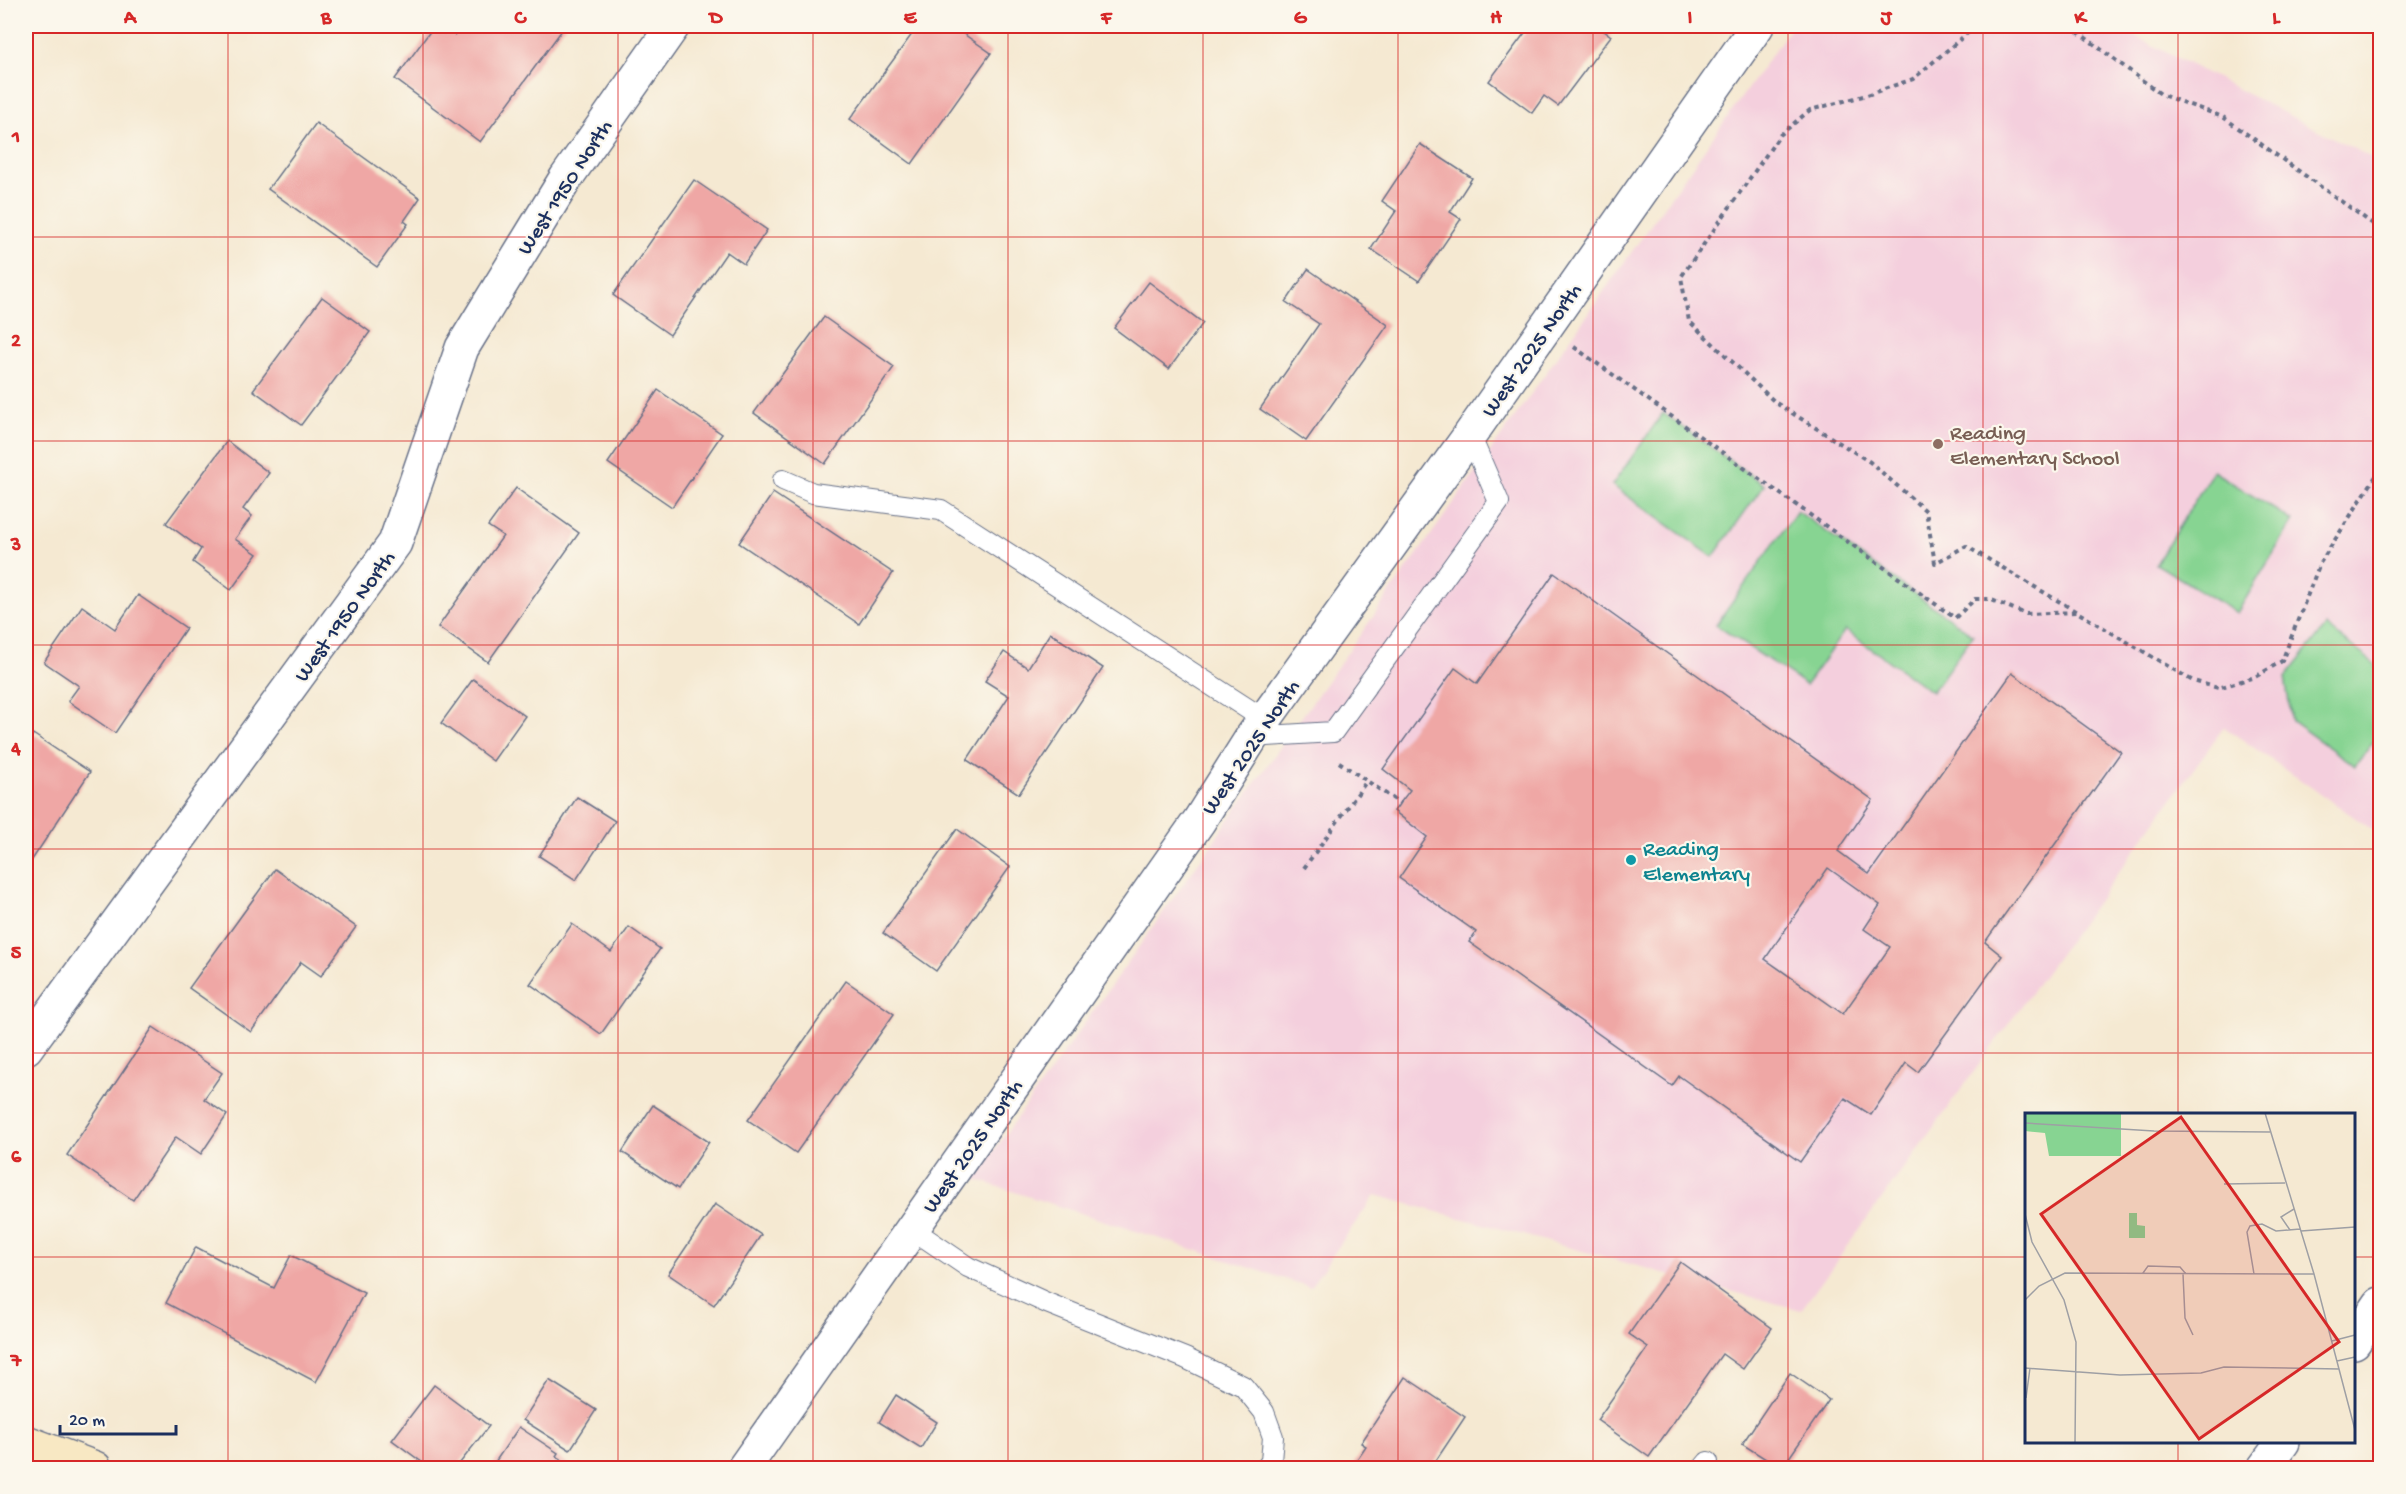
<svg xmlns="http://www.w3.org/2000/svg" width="2406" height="1494" viewBox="0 0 2406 1494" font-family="'Gochi Hand',sans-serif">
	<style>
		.built { fill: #f4cfdd }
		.green { fill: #87d492; stroke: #518278; stroke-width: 1.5 }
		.building { fill: #efa7a5; fill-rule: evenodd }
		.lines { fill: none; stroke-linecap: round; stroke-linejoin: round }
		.service-casing { stroke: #677087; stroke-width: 22 }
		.minor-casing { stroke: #677087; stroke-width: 36 }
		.tertiary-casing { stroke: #677087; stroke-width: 36 }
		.secondary-casing { stroke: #677087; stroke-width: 36 }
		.path { stroke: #677087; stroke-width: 4; stroke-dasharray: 4.5 4.5; stroke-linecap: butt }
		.service { stroke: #fff; stroke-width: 20 }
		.minor { stroke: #fff; stroke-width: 33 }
		.tertiary { stroke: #fff; stroke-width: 33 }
		.secondary { stroke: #f8e8c3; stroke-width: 33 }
		.grid { fill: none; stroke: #d62828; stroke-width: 1.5; stroke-opacity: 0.55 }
		.education-dot { fill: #8d6e63; stroke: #fbf7ec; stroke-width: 2 }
		.culture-dot { fill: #0f9aa8; stroke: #fbf7ec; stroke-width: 2 }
		.labels { text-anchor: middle; stroke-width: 4.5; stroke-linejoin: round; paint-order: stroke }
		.street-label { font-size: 22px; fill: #1b2f5e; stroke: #fbf7ec }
		.education-label { font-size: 22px; fill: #785e54; stroke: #fbf7ec; text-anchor: start }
		.culture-label { font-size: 22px; fill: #0d838f; stroke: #fbf7ec; text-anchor: start }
		.inset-road { fill: none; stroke: #9e9fa4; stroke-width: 1.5 }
		.view { fill: #d62828; fill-opacity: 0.15; stroke: #d62828; stroke-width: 3 }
		.inset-edge { fill: none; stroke: #1b2f5e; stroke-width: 3 }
		.neatline { fill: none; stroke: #d62828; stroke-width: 2 }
		.grid-label { font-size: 20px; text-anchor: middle; font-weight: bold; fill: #d62828 }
	</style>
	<rect width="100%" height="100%" fill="#fbf7ec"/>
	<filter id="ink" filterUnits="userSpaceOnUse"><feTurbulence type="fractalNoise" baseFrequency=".0167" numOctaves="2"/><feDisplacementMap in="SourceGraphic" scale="12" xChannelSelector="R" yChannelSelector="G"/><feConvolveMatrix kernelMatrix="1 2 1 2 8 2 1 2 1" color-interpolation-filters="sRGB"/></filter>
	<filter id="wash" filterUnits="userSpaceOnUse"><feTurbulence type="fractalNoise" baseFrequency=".008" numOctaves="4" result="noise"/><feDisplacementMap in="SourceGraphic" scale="24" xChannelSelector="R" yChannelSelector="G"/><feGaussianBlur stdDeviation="1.35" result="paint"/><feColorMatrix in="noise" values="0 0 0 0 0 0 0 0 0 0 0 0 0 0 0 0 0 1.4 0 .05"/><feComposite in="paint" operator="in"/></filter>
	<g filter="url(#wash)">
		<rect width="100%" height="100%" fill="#f5e9d2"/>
		<!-- built -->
		<path class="built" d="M 1792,26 L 2115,26 L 2380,162 L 2380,835 L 2224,727 L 1801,1310 L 1375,1195 L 1310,1287 L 974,1179 Z"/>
		<!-- green -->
		<g class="green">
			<path d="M 1663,413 L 1764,485 L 1713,557 L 1612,485 Z"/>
			<path d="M 2213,471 L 2293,521 L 2237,613 L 2156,564 Z"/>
			<path d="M 1797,511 L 1973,635 L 1932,692 L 1845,630 L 1806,685 L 1716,625 Z"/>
			<path d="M 2326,626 L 2380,668 L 2380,733 L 2355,766 L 2292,721 L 2285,678 Z"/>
		</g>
		<g id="blocks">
			<!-- building -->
			<g class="building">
				<path d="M 434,26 L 442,26 L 455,35 L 462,26 L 565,26 L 480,142 L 395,79 Z"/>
				<path d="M 918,26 L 952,26 L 991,53 L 912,164 L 850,119 Z"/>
				<path d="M 1530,26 L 1597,26 L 1611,36 L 1558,106 L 1544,96 L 1532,113 L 1489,81 Z"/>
				<path d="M 316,123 L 420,198 L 404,221 L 408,224 L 377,267 L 268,189 Z"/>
				<path d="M 1420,144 L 1472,178 L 1450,212 L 1461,219 L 1419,281 L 1371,249 L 1396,211 L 1382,201 Z"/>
				<path d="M 694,180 L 767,230 L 744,264 L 727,252 L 670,335 L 613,295 Z"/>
				<path d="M 1308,269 L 1388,325 L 1306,441 L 1260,409 L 1319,324 L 1286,302 Z"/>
				<path d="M 1149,282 L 1203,323 L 1169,369 L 1114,328 Z"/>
				<path d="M 322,297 L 370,332 L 301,425 L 253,390 Z"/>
				<path d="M 824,317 L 894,367 L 825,464 L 754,413 Z"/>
				<path d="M 658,390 L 722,434 L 672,507 L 608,463 Z"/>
				<path d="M 227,441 L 269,473 L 243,509 L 252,516 L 235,539 L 257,554 L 231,590 L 193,562 L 201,549 L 166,523 Z"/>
				<path d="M 516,488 L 579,533 L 488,662 L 438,627 L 503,536 L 488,526 Z"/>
				<path d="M 773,493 L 893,573 L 859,624 L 739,543 Z"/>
				<path d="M 1554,573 L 1873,800 L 1838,851 L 1869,874 L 2012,673 L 2121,752 L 1985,942 L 2002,956 L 1918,1072 L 1906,1063 L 1871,1115 L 1845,1098 L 1800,1162 L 1679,1076 L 1672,1086 L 1469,942 L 1476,932 L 1399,878 L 1427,837 L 1394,811 L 1410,790 L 1383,769 L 1455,668 L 1477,684 ZM 1828,868 L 1880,905 L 1864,929 L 1890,947 L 1843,1014 L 1765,959 Z"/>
				<path d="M 138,595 L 186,628 L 115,733 L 68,701 L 79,686 L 44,662 L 82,606 L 115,629 Z"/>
				<path d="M 1050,633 L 1103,668 L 1019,794 L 967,760 L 1009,696 L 985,681 L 1004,652 L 1028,668 Z"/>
				<path d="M 473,679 L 525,716 L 493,761 L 441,723 Z"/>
				<path d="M 33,734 L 90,772 L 26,869 L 26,746 Z"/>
				<path d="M 577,797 L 615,821 L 576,880 L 539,856 Z"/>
				<path d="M 957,829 L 1010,867 L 936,971 L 883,933 Z"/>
				<path d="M 275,869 L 356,927 L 321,976 L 301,962 L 251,1032 L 189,988 Z"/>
				<path d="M 572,924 L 611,952 L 629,927 L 660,949 L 601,1034 L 530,984 Z"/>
				<path d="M 846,981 L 894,1014 L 796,1153 L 748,1120 Z"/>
				<path d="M 153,1027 L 222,1073 L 204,1099 L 227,1115 L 201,1154 L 176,1137 L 133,1200 L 67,1155 Z"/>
				<path d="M 653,1105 L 709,1142 L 678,1189 L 622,1152 Z"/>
				<path d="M 715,1204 L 761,1235 L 714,1305 L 668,1274 Z"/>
				<path d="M 196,1247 L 274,1288 L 291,1255 L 364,1293 L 316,1382 L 166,1303 Z"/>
				<path d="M 1680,1262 L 1772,1328 L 1743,1369 L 1722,1354 L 1649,1457 L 1597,1420 L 1648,1347 L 1629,1334 Z"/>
				<path d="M 1790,1373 L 1829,1400 L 1782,1468 L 1780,1468 L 1742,1444 Z"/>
				<path d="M 1405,1377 L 1465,1417 L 1431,1468 L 1351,1468 L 1366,1446 L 1361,1443 Z"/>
				<path d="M 549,1380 L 596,1410 L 570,1450 L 523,1420 Z"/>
				<path d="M 434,1385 L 489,1426 L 456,1468 L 430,1468 L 392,1440 Z"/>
				<path d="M 896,1395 L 937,1422 L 921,1448 L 879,1422 Z"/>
				<path d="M 519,1427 L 558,1453 L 556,1456 L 574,1468 L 491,1468 Z"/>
			</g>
		</g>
	</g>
	<g filter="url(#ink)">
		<use href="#blocks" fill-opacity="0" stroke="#677087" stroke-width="1.5"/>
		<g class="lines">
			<!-- service casing -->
			<g class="service-casing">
				<g id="service">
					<path d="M 783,480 L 813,493 L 941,510 L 1265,720"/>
					<path d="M 1252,737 L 1333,732 L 1499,502 L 1470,435"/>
					<path d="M 912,1229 L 968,1267 L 1047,1303 L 1185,1358 L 1243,1386 L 1264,1412 L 1273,1437 L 1271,1461 L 1266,1468"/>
					<path d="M 1703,1468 L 1708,1462"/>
				</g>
			</g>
			<!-- minor casing -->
			<g class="minor-casing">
				<g id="minor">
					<path d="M 26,1048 L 395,543 L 462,348 L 566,178 L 673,26"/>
					<path d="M 2354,1342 L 2380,1304"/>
					<path d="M 32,1468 L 40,1448"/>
					<path d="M 2264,1468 L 2283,1442"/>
				</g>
			</g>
			<!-- tertiary casing -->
			<g class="tertiary-casing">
				<path id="tertiary" d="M 744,1468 L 1199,821 L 1252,737 L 1470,435 L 1757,26"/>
			</g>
			<!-- secondary casing -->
			<g class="secondary-casing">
				<path id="secondary" d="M 26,1442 L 95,1468"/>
			</g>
			<!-- path -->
			<g class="path">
				<path d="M 1976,26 L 1913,79 L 1867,95 L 1810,110 L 1780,135 L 1681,277 L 1689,321 L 1776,403 L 1870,462 L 1926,511 L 1935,563 L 1966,546 L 2193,681 L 2218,688 L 2255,677 L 2282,661 L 2320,563 L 2380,470"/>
				<path d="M 2070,26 L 2162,95 L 2223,117 L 2380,229"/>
				<path d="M 1574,347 L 1955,618 L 1975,599 L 1989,599 L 2026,614 L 2076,612"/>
				<path d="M 1339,762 L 1401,804"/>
				<path d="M 1304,868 L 1366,782"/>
			</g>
			<!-- service -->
			<use href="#service" class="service"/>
			<!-- minor -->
			<use href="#minor" class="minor"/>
			<!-- tertiary -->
			<use href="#tertiary" class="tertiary"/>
			<!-- secondary -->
			<use href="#secondary" class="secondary"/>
		</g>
	</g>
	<!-- grid -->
	<path class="grid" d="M 228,26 L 228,1468M 423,26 L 423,1468M 618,26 L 618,1468M 813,26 L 813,1468M 1008,26 L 1008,1468M 1203,26 L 1203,1468M 1398,26 L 1398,1468M 1593,26 L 1593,1468M 1788,26 L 1788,1468M 1983,26 L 1983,1468M 2178,26 L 2178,1114M 26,237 L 2380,237M 26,441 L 2380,441M 26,645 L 2380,645M 26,849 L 2380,849M 26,1053 L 2380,1053M 26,1257 L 2026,1257M 2354,1257 L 2380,1257M 2178,1442 L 2178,1468"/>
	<!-- markers -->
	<circle class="education-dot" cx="1938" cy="444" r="6"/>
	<circle class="culture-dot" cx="1631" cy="860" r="6"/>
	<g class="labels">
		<!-- street labels -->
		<g class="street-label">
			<text transform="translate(563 186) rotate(-57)" y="8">West 1950 North</text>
			<text transform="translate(1530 349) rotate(-55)" y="8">West 2025 North</text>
			<text transform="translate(343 615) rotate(-54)" y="8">West 1950 North</text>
			<text transform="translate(1249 746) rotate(-56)" y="8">West 2025 North</text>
			<text transform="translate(971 1145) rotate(-55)" y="8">West 2025 North</text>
		</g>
		<!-- education labels -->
		<g class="education-label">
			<text x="1950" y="439">Reading<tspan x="1950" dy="25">Elementary School</tspan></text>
		</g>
		<!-- culture labels -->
		<g class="culture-label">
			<text x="1643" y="855">Reading<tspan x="1643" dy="25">Elementary</tspan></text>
		</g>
	</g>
	<!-- overview -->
	<g transform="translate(2025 1113)">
		<rect width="330" height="330" fill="#f5e9d2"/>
		<path d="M 0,0 L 96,0 L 96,43 L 24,43 L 20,20 L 0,18 ZM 104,100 L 112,100 L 112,112 L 120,113 L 120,125 L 104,125 Z" fill="#87d492"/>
		<path class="inset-road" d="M 240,0 L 289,161 L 330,317M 0,10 L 129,18 L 245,19M 199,71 L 260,70M 0,101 L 7,129 L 39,187 L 51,229 L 50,330M 265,117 L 256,104 L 269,96M 276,118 L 330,114M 118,160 L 123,153 L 155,154 L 161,161M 158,161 L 160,205 L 168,222M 229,161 L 222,119 L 225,113 L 237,111 L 251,118 L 275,116M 0,187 L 14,173 L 40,160 L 289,161M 307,228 L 330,222M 312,248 L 330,244M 0,255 L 95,262 L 176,260 L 199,254 L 314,256M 1,285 L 5,255"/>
		<path class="view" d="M 156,4 L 314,229 L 174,326 L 16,101 Z"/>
		<rect width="330" height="330" class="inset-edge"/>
	</g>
	<!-- margin -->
	<rect width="2406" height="1494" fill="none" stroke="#fbf7ec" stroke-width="66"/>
	<!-- scale -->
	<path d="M60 1425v9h116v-9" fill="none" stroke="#1b2f5e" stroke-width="3"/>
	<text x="69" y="1425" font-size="18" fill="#1b2f5e" stroke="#fbf7ec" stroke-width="4.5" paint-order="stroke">20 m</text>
	<rect x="33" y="33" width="2340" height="1428" class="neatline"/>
	<g class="grid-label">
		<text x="130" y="23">A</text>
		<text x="326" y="23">B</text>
		<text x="520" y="23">C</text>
		<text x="716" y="23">D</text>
		<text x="910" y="23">E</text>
		<text x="1106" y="23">F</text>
		<text x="1300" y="23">G</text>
		<text x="1496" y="23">H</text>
		<text x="1690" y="23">I</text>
		<text x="1886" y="23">J</text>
		<text x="2080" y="23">K</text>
		<text x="2276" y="23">L</text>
		<text x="16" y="142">1</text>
		<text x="16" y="346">2</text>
		<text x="16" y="550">3</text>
		<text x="16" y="754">4</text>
		<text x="16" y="958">5</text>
		<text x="16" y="1162">6</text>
		<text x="16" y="1366">7</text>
	</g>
</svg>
